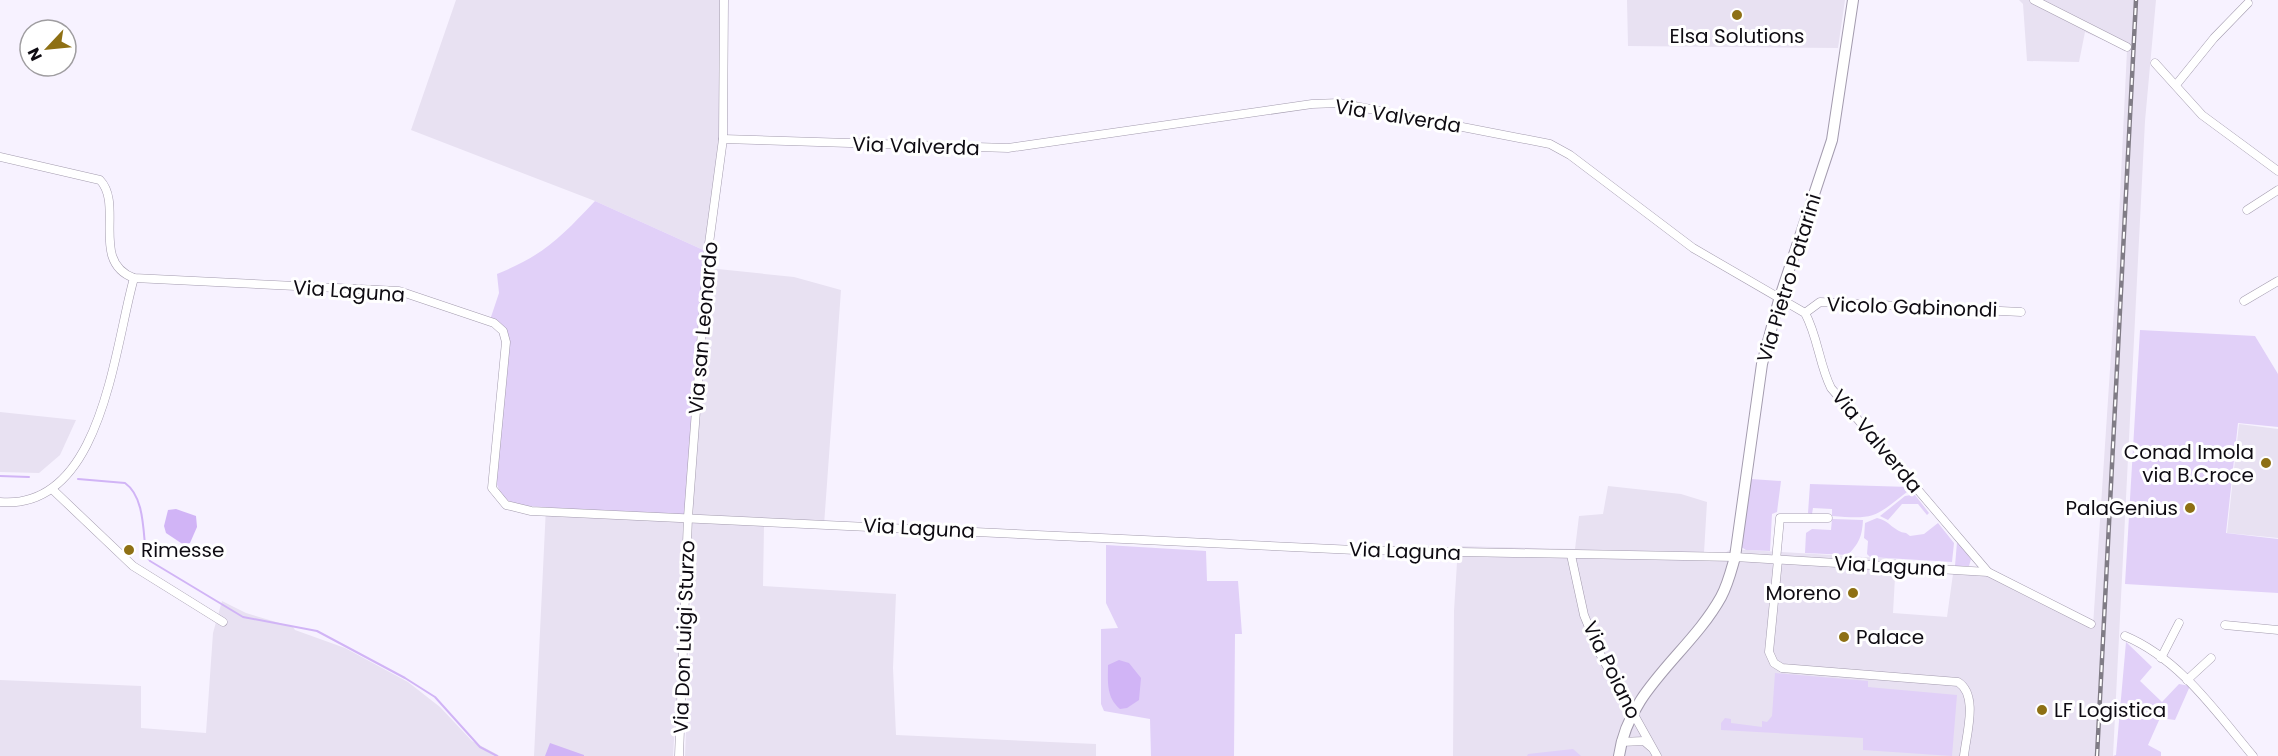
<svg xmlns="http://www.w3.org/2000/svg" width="2278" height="756" viewBox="0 0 2278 756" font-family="Poppins,sans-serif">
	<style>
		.built { fill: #e8e1f2 }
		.green { fill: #e1d0f8 }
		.water { fill: #d1b4f6 }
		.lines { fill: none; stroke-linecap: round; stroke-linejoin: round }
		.stream { stroke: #d1b4f6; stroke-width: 2 }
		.street-casing { stroke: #a39bae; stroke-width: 9 }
		.secondary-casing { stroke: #a39bae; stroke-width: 12 }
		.street { stroke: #fff; stroke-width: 8 }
		.secondary { stroke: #fff; stroke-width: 10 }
		.rail-casing { stroke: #807c86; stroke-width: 4.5 }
		.rail { stroke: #fff; stroke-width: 2; stroke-dasharray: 7; stroke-linecap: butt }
		.poi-dot { fill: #8e7014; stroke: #fff; stroke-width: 2 }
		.labels { text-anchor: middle; stroke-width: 6; stroke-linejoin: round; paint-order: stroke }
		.poi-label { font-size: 20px; fill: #0e0b12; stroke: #fff; text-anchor: end }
		.street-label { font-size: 20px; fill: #0e0b12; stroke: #fff }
	</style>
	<rect width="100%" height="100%" fill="#f7f2ff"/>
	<!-- built -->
	<g class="built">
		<path d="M 456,0 L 725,0 L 727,64 L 710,253 L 595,201 L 411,130 Z"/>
		<path d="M 1627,0 L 1845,0 L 1838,48 L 1628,46 Z"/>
		<path d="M 2019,0 L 2156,0 L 2145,121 L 2113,756 L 1453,756 L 1454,611 L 1458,546 L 1575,549 L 1579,516 L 1603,514 L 1608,486 L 1681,494 L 1707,502 L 1704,553 L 1716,559 L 1731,549 L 1896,559 L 1893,613 L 1947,617 L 1953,574 L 1984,572 L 2093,626 L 2116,279 L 2127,50 L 2085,32 L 2079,62 L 2027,61 L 2023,4 Z"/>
		<path d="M 708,268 L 794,277 L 841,290 L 824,525 L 764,525 L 763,586 L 896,594 L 893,668 L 896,735 L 1096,744 L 1096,756 L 685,756 L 692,583 L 684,582 L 673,756 L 534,756 L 546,507 L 686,517 Z"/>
		<path d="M 0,412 L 76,420 L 60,455 L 39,473 L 0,472 Z"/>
		<path d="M 2239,424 L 2278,429 L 2278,538 L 2227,533 Z"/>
		<path d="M 222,601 L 246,613 L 293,627 L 295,630 L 345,648 L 408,682 L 440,707 L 472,741 L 500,756 L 0,756 L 0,680 L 141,686 L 141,728 L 206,733 L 213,633 Z"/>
	</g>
	<!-- green -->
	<g class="green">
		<path d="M 595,201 L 710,253 L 686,517 L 514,505 L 501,495 L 493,474 L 508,342 L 490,320 L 499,293 L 497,274 C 544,255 561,237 595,201 Z"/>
		<path d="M 2140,330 L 2255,336 L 2278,374 L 2278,427 L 2238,423 L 2226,533 L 2278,539 L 2278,593 L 2125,584 Z"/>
		<path d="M 1751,479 L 1781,481 L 1777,512 L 1772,514 L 1770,551 L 1746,550 L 1741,547 Z"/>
		<path d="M 1810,484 L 1910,487 L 1911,489 C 1875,516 1878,520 1832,516 L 1832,509 L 1813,508 L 1812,514 L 1808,513 Z"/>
		<path d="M 1911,495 L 1915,495 L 1929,513 L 1927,515 L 1918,504 L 1902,504 L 1888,520 L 1880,516 L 1905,496 Z"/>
		<path d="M 1877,518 C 1889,520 1894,532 1906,533 L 1910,536 L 1924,534 L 1938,523 L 1954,543 L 1952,562 L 1870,557 L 1867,554 L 1868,541 L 1864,538 L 1865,523 Z"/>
		<path d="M 1832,519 L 1863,520 C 1862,537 1859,543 1848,555 L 1805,553 L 1806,533 L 1812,529 L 1831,530 Z"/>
		<path d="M 1957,542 L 1971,559 L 1969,566 L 1955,566 Z"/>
		<path d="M 1106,545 L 1206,551 L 1207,581 L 1238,581 L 1242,634 L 1235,634 L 1234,756 L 1151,756 L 1150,719 L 1104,711 L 1101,704 L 1101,629 L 1118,628 L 1106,603 Z"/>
		<path d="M 2126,642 L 2152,667 L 2140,681 L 2162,702 L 2179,684 L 2190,686 L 2175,720 L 2160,718 L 2148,745 L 2161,752 L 2161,756 L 2113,756 L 2116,755 Z"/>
		<path d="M 1775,673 L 1868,681 L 1868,687 L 1957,695 L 1952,756 L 1863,750 L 1863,738 L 1721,730 L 1721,723 L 1725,718 L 1731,719 L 1731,723 L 1762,727 L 1762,721 L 1767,722 L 1772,716 Z"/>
		<path d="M 1573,749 L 1581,756 L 1527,756 L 1528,754 Z"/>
	</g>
	<!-- water -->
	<g class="water">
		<path d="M 176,509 L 196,516 L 197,527 L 190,543 L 184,545 L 166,533 L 164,526 L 168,510 Z"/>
		<path d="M 1119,660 L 1129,663 L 1141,678 L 1139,700 L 1127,708 L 1120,709 C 1106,697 1108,682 1108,665 Z"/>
		<path d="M 550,743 L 584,755 L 584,756 L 545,756 Z"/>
	</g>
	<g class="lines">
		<!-- stream -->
		<g class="stream">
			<path d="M 0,476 L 29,477"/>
			<path d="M 78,479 L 125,483 C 145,497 143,533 146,555 L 150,561 L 243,617 L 317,631 L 405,678 L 435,697 L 480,747 L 497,756"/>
		</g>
		<!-- street casing -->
		<g class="street-casing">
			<g id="street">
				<path d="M 2034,0 L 2127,47"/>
				<path d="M 2155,63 L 2202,115 L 2278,171"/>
				<path d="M 2176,85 L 2214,38 L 2248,3"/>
				<path d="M 723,139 L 1008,148 L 1312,104 L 1339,103 L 1550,144 L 1570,155 L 1693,248 L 1805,313 C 1818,337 1819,364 1831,388 L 1988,572"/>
				<path d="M 0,157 L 100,180 C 124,205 90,262 134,278 L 399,291 L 494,323 L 503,331 L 506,342 L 492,488 L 506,505 L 531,511 L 1355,550 L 1735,557 L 1988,572 L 2091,624"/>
				<path d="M 2247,210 L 2278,190"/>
				<path d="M 2244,301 L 2278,281"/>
				<path d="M 1805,313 L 1820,302 L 2021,312"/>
				<path d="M 52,489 L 133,566 L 223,622"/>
				<path d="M 0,502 C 102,511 114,348 134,278"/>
				<path d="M 1571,555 L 1584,615 L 1599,652 L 1657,756"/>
				<path d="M 1776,560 L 1780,518 L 1828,518"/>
				<path d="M 1778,560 L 1769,652 L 1774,663 L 1782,668 L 1958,682 C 1979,695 1966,735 1964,756"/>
				<path d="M 2225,625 L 2278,630"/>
				<path d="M 2125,636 C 2180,659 2216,712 2253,756"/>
				<path d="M 2161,658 L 2179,623"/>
				<path d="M 2187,680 L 2211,658"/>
				<path d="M 1621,742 L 1644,741 L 1651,747"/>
				<path d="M 679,756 L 688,517 L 708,251 L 723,139 L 724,0"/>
			</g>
		</g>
		<!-- secondary casing -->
		<g class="secondary-casing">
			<path id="secondary" d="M 1619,756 C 1628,689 1690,653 1721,597 C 1728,584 1731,571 1735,557 L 1762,364 L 1779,300 L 1832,140 L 1853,0"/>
		</g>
		<!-- street -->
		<use href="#street" class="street"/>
		<!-- secondary -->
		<use href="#secondary" class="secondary"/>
		<!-- rail casing -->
		<g class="rail-casing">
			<path id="rail" d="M 2097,756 L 2136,0"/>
		</g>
		<!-- rail -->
		<use href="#rail" class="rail"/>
	</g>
	<!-- markers -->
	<g class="poi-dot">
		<circle cx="1737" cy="15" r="6"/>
		<circle cx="2266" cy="463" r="6"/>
		<circle cx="2190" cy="508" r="6"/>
		<circle cx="129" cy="550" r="6"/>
		<circle cx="1853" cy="593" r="6"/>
		<circle cx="1844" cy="637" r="6"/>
		<circle cx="2042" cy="710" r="6"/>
	</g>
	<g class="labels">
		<!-- poi labels -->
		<g class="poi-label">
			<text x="1737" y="43" text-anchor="middle">Elsa Solutions</text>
			<text x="2254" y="459">Conad Imola<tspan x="2254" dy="23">via B.Croce</tspan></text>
			<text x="2178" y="515">PalaGenius</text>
			<text x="141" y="557" text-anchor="start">Rimesse</text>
			<text x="1841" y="600">Moreno</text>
			<text x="1856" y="644" text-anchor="start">Palace</text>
			<text x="2054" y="717" text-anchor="start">LF Logistica</text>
		</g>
		<!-- street labels -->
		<g class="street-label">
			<text transform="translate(1398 116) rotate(9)" y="7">Via Valverda</text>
			<text transform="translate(916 146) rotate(2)" y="7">Via Valverda</text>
			<text transform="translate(1789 278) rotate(-73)" y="7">Via Pietro Patarini</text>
			<text transform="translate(349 291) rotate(4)" y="7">Via Laguna</text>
			<text transform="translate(1912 307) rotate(2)" y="7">Vicolo Gabinondi</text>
			<text transform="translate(703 328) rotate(-85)" y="7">Via san Leonardo</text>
			<text transform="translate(1877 441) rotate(50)" y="7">Via Valverda</text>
			<text transform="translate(919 528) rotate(3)" y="7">Via Laguna</text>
			<text transform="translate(1405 551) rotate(2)" y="7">Via Laguna</text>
			<text transform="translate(1890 566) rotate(3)" y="7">Via Laguna</text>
			<text transform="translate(684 637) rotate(-88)" y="7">Via Don Luigi Sturzo</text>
			<text transform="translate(1612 670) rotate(64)" y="7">Via Poiano</text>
		</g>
	</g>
	<!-- north arrow -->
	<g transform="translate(48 48) rotate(244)"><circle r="28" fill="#ffffff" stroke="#9f9da0" stroke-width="1.5"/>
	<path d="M0-4.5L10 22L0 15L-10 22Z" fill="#8e7014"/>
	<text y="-9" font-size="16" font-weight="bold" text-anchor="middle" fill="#0e0b12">N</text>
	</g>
</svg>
